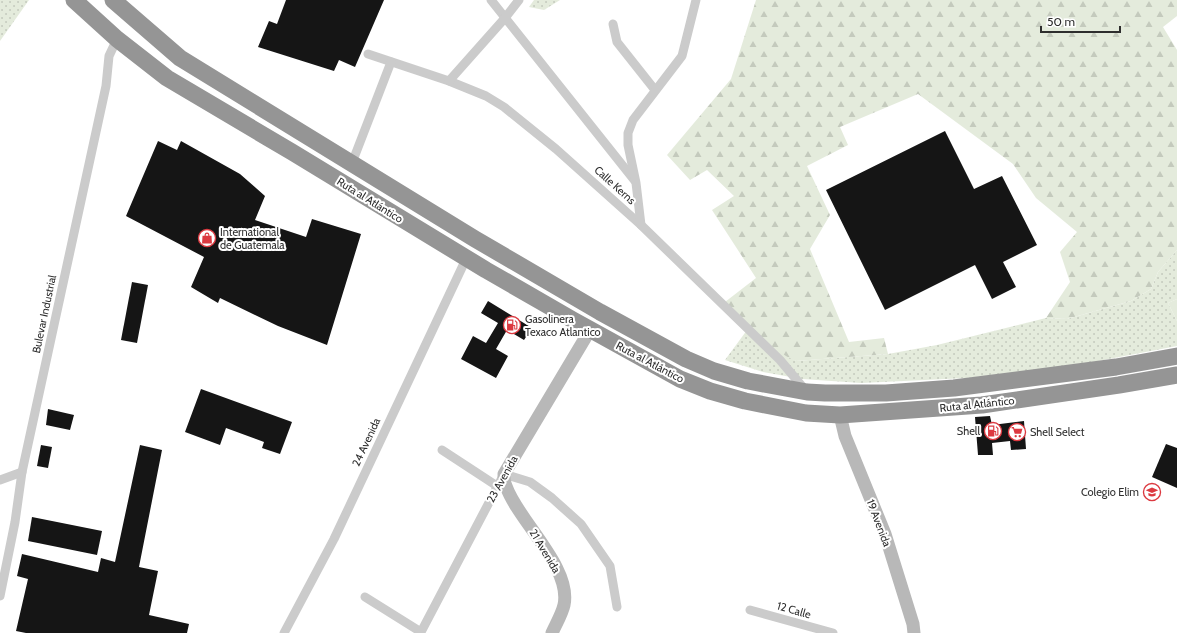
<svg xmlns="http://www.w3.org/2000/svg" width="1177" height="633" viewBox="0 0 1177 633" font-family="Cabin,sans-serif">
	<style>
		.grass { fill: url(#grass-dots) }
		.forest { fill: url(#forest-firs) }
		.garden { fill: #e4ebdc }
		.building { fill: #151515 }
		.lines { fill: none; stroke-linecap: round; stroke-linejoin: round }
		.street { stroke: #cbcbcb; stroke-width: 9 }
		.secondary { stroke: #b8b8b8; stroke-width: 13 }
		.highway { stroke: #959595; stroke-width: 17 }
		.labels { text-anchor: middle; stroke-width: 4; stroke-linejoin: round; paint-order: stroke }
		.street-label { font-size: 11px; fill: #2e2e2e; stroke: #fff }
		.poi-label { font-size: 11px; fill: #2e2e2e; stroke: #fff; text-anchor: start }
	</style>
	<defs>
		<pattern id="grass-dots" width="8" height="8" patternUnits="userSpaceOnUse"><rect width="8" height="8" fill="#e4ebdc"/><path d="M2 2h.1M6 6h.1" fill="none" stroke="#c4cabd" stroke-width="1.8" stroke-linecap="round"/></pattern>
		<pattern id="forest-firs" width="22" height="20" patternUnits="userSpaceOnUse"><rect width="22" height="20" fill="#e4ebdc"/><path d="M5 1l3.5 6h-7zM16 11l3.5 6h-7z" fill="#c4cabd"/></pattern>
	</defs>
	<rect width="100%" height="100%" fill="#fff"/>
	<!-- grass -->
	<g class="grass">
		<path d="M 0,0 L 29,0 L 0,41 Z"/>
		<path d="M 534,0 L 560,0 L 544,10 L 529,7 Z"/>
		<path d="M 1177,250 L 1177,299 L 1168,303 L 1177,321 L 1177,346 L 1072,366 L 967,378 L 861,383 L 802,379 L 763,372 L 725,360 L 750,326 L 796,361 L 888,354 L 937,345 L 1046,318 L 1067,319 L 1131,301 L 1151,289 L 1158,272 Z"/>
	</g>
	<!-- forest -->
	<path class="forest" d="M 756,0 L 1177,0 L 1177,16 L 1163,27 L 1177,50 L 1177,250 L 1158,272 L 1151,289 L 1131,301 L 1067,319 L 1046,318 L 1070,282 L 1060,252 L 1077,232 L 1036,198 L 1013,164 L 918,94 L 840,127 L 848,145 L 807,166 L 830,215 L 810,249 L 849,342 L 884,338 L 888,354 L 796,361 C 768,349 747,323 725,302 L 756,278 L 712,210 L 734,196 L 707,170 L 690,180 L 667,155 L 731,79 Z"/>
	<!-- garden -->
	<path class="garden" d="M 1177,299 L 1177,321 L 1168,303 Z"/>
	<!-- building -->
	<g class="building">
		<path d="M 286,0 L 384,0 L 355,67 L 339,60 L 334,71 L 258,47 L 269,21 L 277,24 Z"/>
		<path d="M 945,131 L 974,189 L 1002,176 L 1037,245 L 1003,262 L 1016,287 L 992,299 L 975,265 L 885,310 L 826,190 Z"/>
		<path d="M 158,141 L 177,150 L 181,141 L 240,174 L 265,196 L 255,220 L 306,237 L 312,219 L 361,234 L 327,345 L 278,326 L 220,298 L 218,303 L 191,287 L 204,257 L 126,216 Z"/>
		<path d="M 132,282 L 148,285 L 137,343 L 121,340 Z"/>
		<path d="M 488,301 L 532,328 L 524,340 L 507,330 L 496,349 L 508,356 L 496,378 L 461,359 L 473,336 L 486,343 L 498,323 L 481,313 Z"/>
		<path d="M 201,389 L 292,422 L 280,454 L 262,448 L 264,442 L 226,428 L 220,445 L 185,432 Z"/>
		<path d="M 48,409 L 74,415 L 70,430 L 46,425 Z"/>
		<path d="M 990,416 L 992,425 L 1024,421 L 1026,449 L 1011,450 L 1010,441 L 992,443 L 993,455 L 978,455 L 975,417 Z"/>
		<path d="M 1166,444 L 1177,448 L 1177,488 L 1152,477 Z"/>
		<path d="M 41,445 L 52,447 L 48,468 L 37,466 Z"/>
		<path d="M 140,445 L 162,450 L 139,567 L 158,571 L 149,615 L 189,624 L 187,633 L 26,633 L 16,631 L 28,579 L 17,576 L 22,554 L 98,572 L 101,558 L 115,562 Z"/>
		<path d="M 32,517 L 102,531 L 97,555 L 28,541 Z"/>
	</g>
	<g class="lines">
		<!-- street -->
		<g class="street">
			<path d="M 491,0 L 635,181"/>
			<path d="M 613,24 L 617,42 L 655,90"/>
			<path d="M 368,54 L 449,81 L 486,96 L 504,107 L 556,149 L 641,225 L 780,360 L 806,391"/>
			<path d="M 449,81 L 505,18 L 519,0"/>
			<path d="M 352,163 L 391,62"/>
			<path d="M 641,225 L 636,183 L 628,145 L 628,133 L 633,120 L 682,56 L 696,0"/>
			<path d="M 442,450 L 497,486"/>
			<path d="M 0,480 L 22,472"/>
			<path d="M 0,596 L 15,522 L 22,472 L 106,86 L 109,56 L 117,39"/>
			<path d="M 365,597 L 421,632 L 504,474 L 530,482 L 552,498 L 581,524 L 610,566 L 617,607"/>
			<path d="M 750,610 L 833,633"/>
			<path d="M 284,633 L 334,539 L 466,259"/>
		</g>
		<!-- secondary -->
		<g class="secondary">
			<path d="M 840,415 L 845,436 L 885,534 L 913,624 L 914,633"/>
			<path d="M 552,633 C 556,624 562,614 564,605 C 572,567 518,521 506,486 C 504,482 504,478 504,474 L 590,330"/>
		</g>
		<!-- highway -->
		<g class="highway">
			<path d="M 74,0 L 117,39 L 167,78 L 292,152 L 486,270 L 573,320 L 680,379 L 710,391 L 745,401 L 806,413 L 840,415 L 982,405 L 1119,385 L 1177,375"/>
			<path d="M 113,0 L 180,58 L 475,239 L 600,312 L 686,359 L 714,371 L 748,381 L 807,392 L 825,393 L 886,393 L 954,388 L 1116,367 L 1177,356"/>
		</g>
	</g>
	<!-- icons -->
	<defs>
		<g id="shop-ring" transform="scale(0.9)"><circle r="9.5" fill="#fff" stroke="#dc3940" stroke-width="1.5"/><path d="M-5-2.5h2.3a2.7 3.5 0 0 1 5.4 0H5L5.5 6h-11ZM-1.5-2.5h3a1.5 2.3 0 0 0-3 0Z" fill="#dc3940"/></g>
		<g id="fuel-ring" transform="scale(0.9)"><circle r="9.5" fill="#fff" stroke="#dc3940" stroke-width="1.5"/><path d="M-5.5-6h7V0h2V4h1.3V-2.5L3-4.5l.8-.8L6-3V5H2.5V1h-1V6h-7ZM-4.2-4.7v3.2H.2V-4.7Z" fill="#dc3940"/></g>
		<g id="supermarket-ring" transform="scale(0.9)"><circle r="9.5" fill="#fff" stroke="#dc3940" stroke-width="1.5"/><path d="M-6-5.5h2.5l.6 2H6L4.5 2H-2.5L-4.4-4H-6ZM-1.5 3.2a1.3 1.3 0 1 0 .1 0ZM3 3.2a1.3 1.3 0 1 0 .1 0Z" fill="#dc3940"/></g>
		<g id="school-ring" transform="scale(0.9)"><circle r="9.5" fill="#fff" stroke="#dc3940" stroke-width="1.5"/><path d="M0-5L7-2L0 1L-7-2ZM-4 1L0 2.5L4 1V4Q0 6-4 4Z" fill="#dc3940"/></g>
	</defs>
	<g fill-rule="evenodd">
		<use href="#shop-ring" x="207" y="238"/>
		<use href="#fuel-ring" x="512" y="325"/>
		<use href="#fuel-ring" x="993" y="431"/>
		<use href="#supermarket-ring" x="1017" y="432"/>
		<use href="#school-ring" x="1152" y="492"/>
	</g>
	<g class="labels">
		<!-- street labels -->
		<g class="street-label">
			<text transform="translate(615 185) rotate(42)" y="4">Calle Kerns</text>
			<text transform="translate(370 200) rotate(32)" y="4">Ruta al Atlántico</text>
			<text transform="translate(44 314) rotate(-78)" y="4">Bulevar Industrial</text>
			<text transform="translate(650 362) rotate(28)" y="4">Ruta al Atlántico</text>
			<text transform="translate(977 404) rotate(-6)" y="4">Ruta al Atlántico</text>
			<text transform="translate(366 442) rotate(-65)" y="4">24 Avenida</text>
			<text transform="translate(502 479) rotate(-61)" y="4">23 Avenida</text>
			<text transform="translate(879 523) rotate(69)" y="4">19 Avenida</text>
			<text transform="translate(545 551) rotate(59)" y="4">21 Avenida</text>
			<text transform="translate(794 610) rotate(16)" y="4">12 Calle</text>
		</g>
		<!-- poi labels -->
		<g class="poi-label">
			<text x="220" y="236">International<tspan x="220" dy="13">de Guatemala</tspan></text>
			<text x="525" y="323">Gasolinera<tspan x="525" dy="13">Texaco Atlantico</tspan></text>
			<text x="980" y="435" text-anchor="end">Shell</text>
			<text x="1030" y="436">Shell Select</text>
			<text x="1139" y="496" text-anchor="end">Colegio Elim</text>
		</g>
	</g>
	<!-- scale -->
	<path d="M1041 26v6h79v-6" fill="none" stroke="#2e2e2e" stroke-width="2"/>
	<text x="1047" y="26" font-size="12" fill="#2e2e2e" stroke="#ffffff" stroke-width="3" paint-order="stroke">50 m</text>
</svg>
